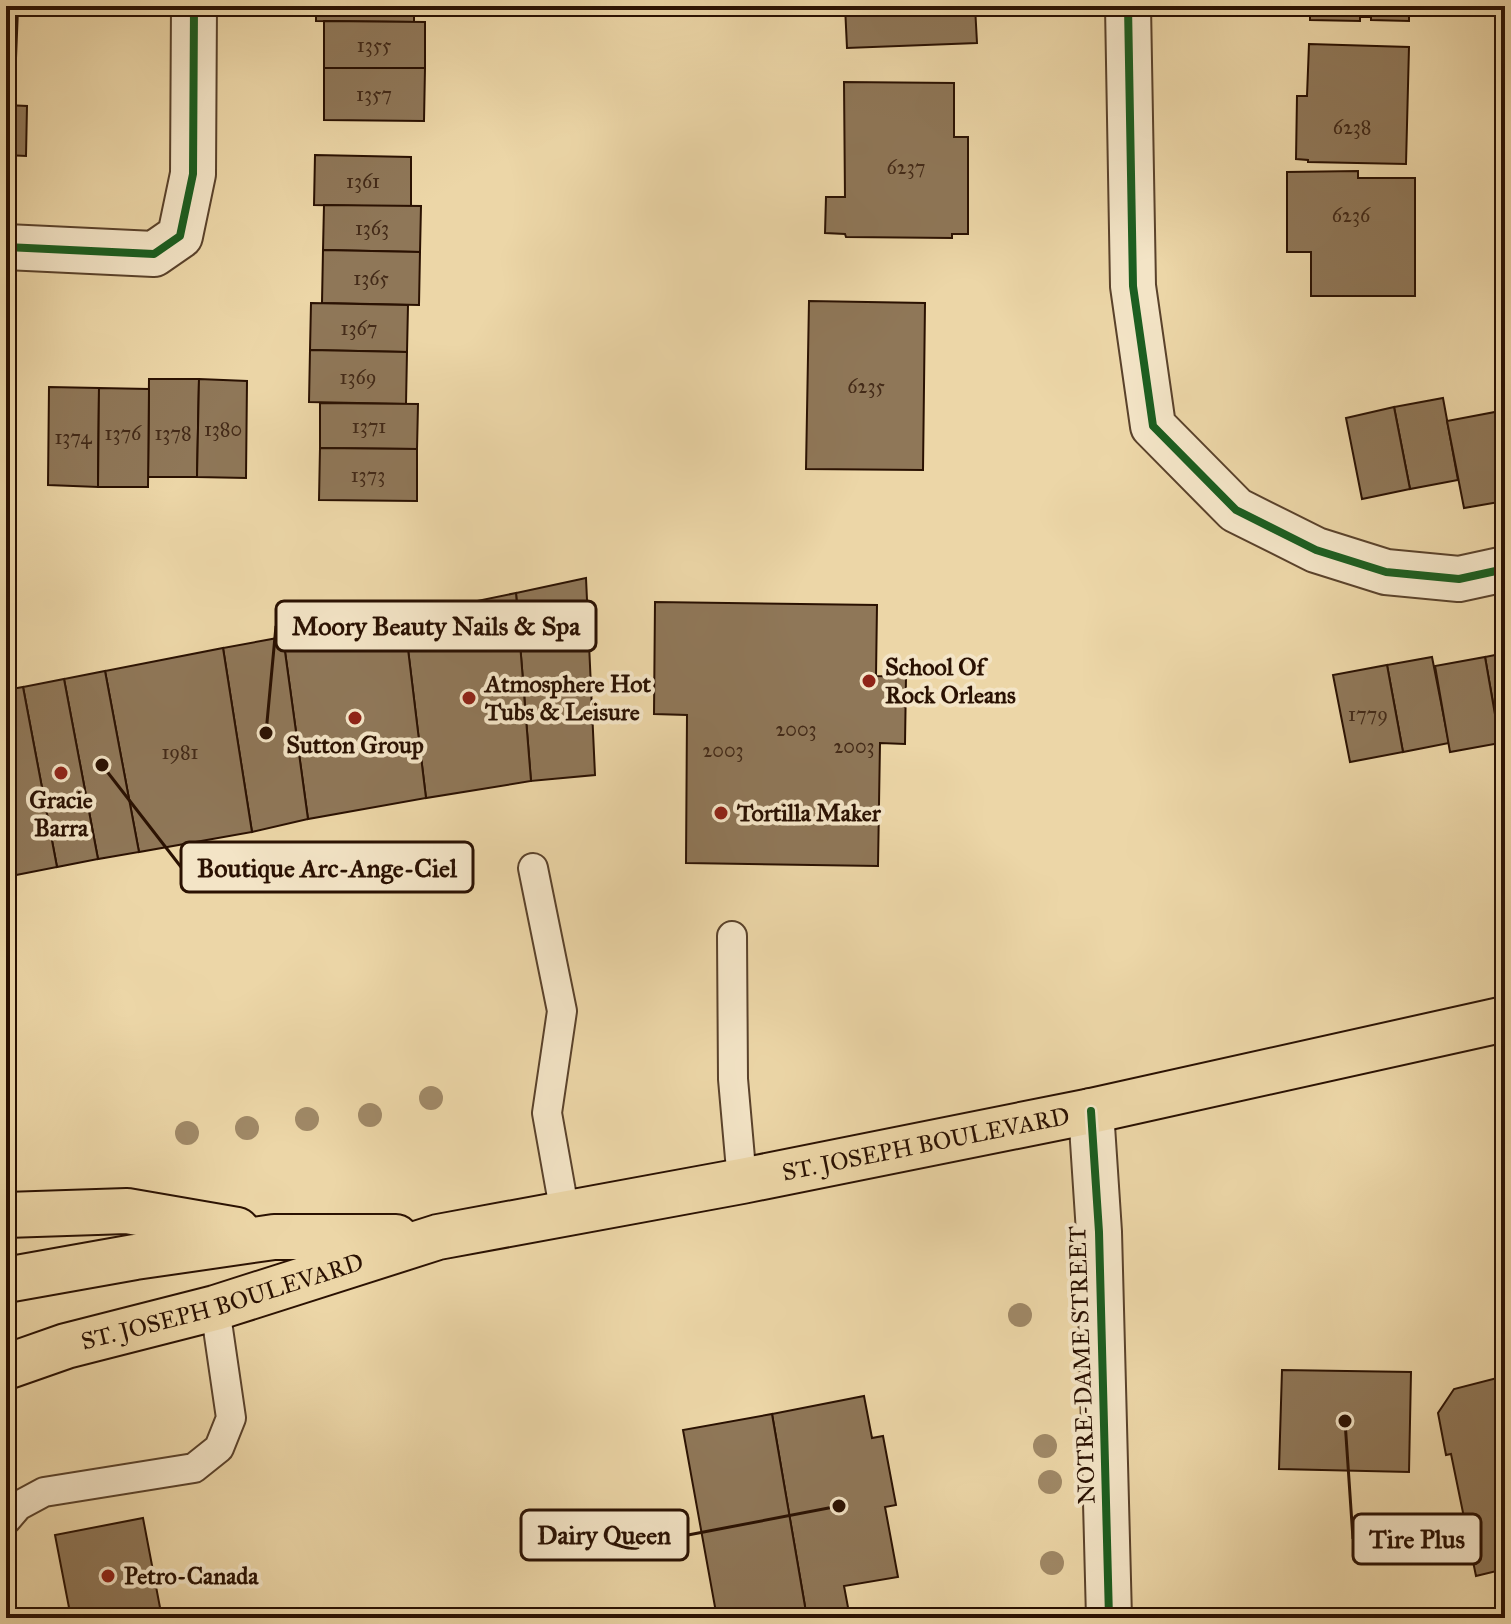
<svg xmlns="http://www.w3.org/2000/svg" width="1511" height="1624" viewBox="0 0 1511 1624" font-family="'IM FELL Great Primer',serif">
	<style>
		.building { fill: #8f7758; stroke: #2a1102; stroke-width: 2 }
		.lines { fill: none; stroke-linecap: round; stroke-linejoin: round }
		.service-casing { stroke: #5a422b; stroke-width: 32 }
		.minor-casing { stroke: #5a422b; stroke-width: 48 }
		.primary-casing { stroke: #2a1102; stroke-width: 48 }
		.service { stroke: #f3e4c6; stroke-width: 28 }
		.minor { stroke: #f3e4c6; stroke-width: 44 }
		.primary { stroke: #ecd6a7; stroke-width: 44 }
		.cycleway-casing { stroke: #f3e4c6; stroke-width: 13 }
		.cycleway { stroke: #1b5e20; stroke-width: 8 }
		.tree { fill: #a08967 }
		.poi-dot { fill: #8f2418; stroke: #f3e4c6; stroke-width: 3 }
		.labels { text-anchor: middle; stroke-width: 8; stroke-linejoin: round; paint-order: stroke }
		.number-label { font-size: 20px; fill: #432a18 }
		.poi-label { font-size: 24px; font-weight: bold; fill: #2a1102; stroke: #f3e4c6; text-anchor: start }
		.street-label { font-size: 24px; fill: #2a1102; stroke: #f3e4c6 }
		.leader { fill: none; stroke: #2a1102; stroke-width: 3 }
		.callout-dot { fill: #2a1102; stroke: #f3e4c6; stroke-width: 3 }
		.callout { fill: #f3e4c6; stroke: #2a1102; stroke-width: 3 }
		.callout-label { font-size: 26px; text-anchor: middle; font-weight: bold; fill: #2a1102 }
	</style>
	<rect width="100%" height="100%" fill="#ecd6a7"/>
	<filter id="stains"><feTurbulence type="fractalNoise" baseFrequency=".0025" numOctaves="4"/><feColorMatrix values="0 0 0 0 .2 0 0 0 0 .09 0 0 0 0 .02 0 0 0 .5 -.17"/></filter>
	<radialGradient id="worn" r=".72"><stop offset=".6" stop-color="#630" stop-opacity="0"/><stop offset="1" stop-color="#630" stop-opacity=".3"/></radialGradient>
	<!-- building -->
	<g class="building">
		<path d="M 316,6 L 414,6 L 414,22 L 316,21 Z"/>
		<path d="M 845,6 L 975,6 L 977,43 L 847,48 Z"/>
		<path d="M 1310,6 L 1409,6 L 1409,21 L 1371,20 L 1371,17 L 1360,17 L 1360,21 L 1310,20 Z"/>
		<path d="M 6,8 L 18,9 L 16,58 L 6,58 Z"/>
		<path d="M 324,21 L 425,22 L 425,68 L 324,68 Z"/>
		<path d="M 1309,44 L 1409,47 L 1406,164 L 1308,162 L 1308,160 L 1296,159 L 1297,96 L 1307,96 Z"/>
		<path d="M 6,58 L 16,58 L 15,105 L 6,105 Z"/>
		<path d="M 324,68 L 425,68 L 424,121 L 324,120 Z"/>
		<path d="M 844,82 L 954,83 L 954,137 L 968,137 L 968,234 L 952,234 L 952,238 L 846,237 L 845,234 L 825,233 L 826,197 L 845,197 Z"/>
		<path d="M 6,105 L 27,106 L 26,156 L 6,155 Z"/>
		<path d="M 315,155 L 411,157 L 411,207 L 314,205 Z"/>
		<path d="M 1358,171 L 1358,178 L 1415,178 L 1415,296 L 1311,296 L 1311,252 L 1287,252 L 1287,172 Z"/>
		<path d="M 324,205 L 421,206 L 420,252 L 323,250 Z"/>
		<path d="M 323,250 L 420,252 L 419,305 L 322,303 Z"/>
		<path d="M 809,301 L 925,303 L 923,470 L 806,469 Z"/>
		<path d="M 311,303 L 408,305 L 407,352 L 310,350 Z"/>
		<path d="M 310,350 L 407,352 L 406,404 L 309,402 Z"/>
		<path d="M 149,379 L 199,379 L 197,477 L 148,477 Z"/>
		<path d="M 199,379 L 247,381 L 246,478 L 197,477 Z"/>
		<path d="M 49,387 L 99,388 L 98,487 L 48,485 Z"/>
		<path d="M 99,388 L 149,389 L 148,487 L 98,487 Z"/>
		<path d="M 1443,398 L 1458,480 L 1410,489 L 1394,407 Z"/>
		<path d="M 320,403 L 418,404 L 417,449 L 320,448 Z"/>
		<path d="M 1394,407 L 1410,489 L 1362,499 L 1346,418 Z"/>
		<path d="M 1505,411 L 1505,462 L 1495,412 Z"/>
		<path d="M 1495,412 L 1505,462 L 1505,501 L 1464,508 L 1447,421 Z"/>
		<path d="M 320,448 L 417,449 L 417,501 L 319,500 Z"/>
		<path d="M 586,578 L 595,775 L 531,781 L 516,593 Z"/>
		<path d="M 516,593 L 531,781 L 426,798 L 404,616 Z"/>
		<path d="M 655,602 L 877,605 L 876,676 L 906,677 L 905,744 L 880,743 L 878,866 L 686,863 L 687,715 L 654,714 Z"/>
		<path d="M 404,616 L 426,798 L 308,819 L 283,637 Z"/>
		<path d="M 283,637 L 308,819 L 252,832 L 223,648 Z"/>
		<path d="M 223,648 L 252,832 L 139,852 L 105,671 Z"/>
		<path d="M 1505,653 L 1505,742 L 1500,743 L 1485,657 Z"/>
		<path d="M 1432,657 L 1449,743 L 1403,752 L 1387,665 Z"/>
		<path d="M 1485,657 L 1500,743 L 1450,752 L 1435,666 Z"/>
		<path d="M 1387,665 L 1403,752 L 1350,762 L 1333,675 Z"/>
		<path d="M 105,671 L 139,852 L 98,859 L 64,679 Z"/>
		<path d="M 64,679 L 98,859 L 57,867 L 23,687 Z"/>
		<path d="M 23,687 L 57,867 L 6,877 L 6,690 Z"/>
		<path d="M 1282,1370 L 1411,1372 L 1409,1472 L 1279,1469 Z"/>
		<path d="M 1501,1377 L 1505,1400 L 1505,1569 L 1476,1576 L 1451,1454 L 1446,1455 L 1438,1413 L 1454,1389 Z"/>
		<path d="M 864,1396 L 872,1438 L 883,1436 L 896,1505 L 885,1507 L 898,1577 L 844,1586 L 850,1618 L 807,1618 L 772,1414 Z"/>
		<path d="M 772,1414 L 807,1618 L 717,1618 L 683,1430 Z"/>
		<path d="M 143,1518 L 162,1618 L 71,1618 L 55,1535 Z"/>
	</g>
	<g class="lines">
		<!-- service casing -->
		<g class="service-casing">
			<g id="service">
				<path d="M 533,868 L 562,1011 L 547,1113 L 565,1214"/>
				<path d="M 732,936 L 733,1079 L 742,1181"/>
				<path d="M 6,1520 L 18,1506 L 44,1492 L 194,1468 L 219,1448 L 231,1418 L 215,1308"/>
			</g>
		</g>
		<!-- minor casing -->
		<g class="minor-casing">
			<g id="minor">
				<path d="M 1128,6 L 1133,286 L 1153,426 L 1236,510 L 1316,550 L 1386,572 L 1459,579 L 1505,569"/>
				<path d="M 6,247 L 154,254 L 180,236 L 193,174 L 194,6"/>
				<path d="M 1091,1111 L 1099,1232 L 1109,1618"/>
			</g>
		</g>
		<!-- primary casing -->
		<g class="primary-casing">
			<g id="primary">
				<path d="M 6,1215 L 127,1211 L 237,1230"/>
				<path d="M 6,1280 L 135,1257 L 274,1237 L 396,1237"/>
				<path id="s1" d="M 6,1367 L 66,1346 L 215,1308 L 438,1237 L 742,1181 L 1091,1111 L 1505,1019"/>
			</g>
		</g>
		<!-- service -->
		<use href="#service" class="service"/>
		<!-- minor -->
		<use href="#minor" class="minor"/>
		<!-- primary -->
		<use href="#primary" class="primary"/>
		<!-- cycleway casing -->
		<g class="cycleway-casing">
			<g id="cycleway">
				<path d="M 1128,6 L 1133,286 L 1153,426 L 1236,510 L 1316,550 L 1386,572 L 1459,579 L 1505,569"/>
				<path d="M 6,247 L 154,254 L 180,236 L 193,174 L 194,6"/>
				<path d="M 1091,1111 L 1099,1232 L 1109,1618"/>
			</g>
		</g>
		<!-- cycleway -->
		<use href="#cycleway" class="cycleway"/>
	</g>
	<!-- trees -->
	<g class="tree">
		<circle cx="431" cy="1098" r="12"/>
		<circle cx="370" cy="1115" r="12"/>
		<circle cx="307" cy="1119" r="12"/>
		<circle cx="247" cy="1128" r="12"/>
		<circle cx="187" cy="1133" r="12"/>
		<circle cx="1020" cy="1315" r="12"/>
		<circle cx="1045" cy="1446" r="12"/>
		<circle cx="1050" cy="1482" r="12"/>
		<circle cx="1052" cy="1563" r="12"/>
	</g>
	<!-- markers -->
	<g class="poi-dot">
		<circle cx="869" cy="681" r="8"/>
		<circle cx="469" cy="698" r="8"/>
		<circle cx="355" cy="718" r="8"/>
		<circle cx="61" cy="773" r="8"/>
		<circle cx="721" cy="813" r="8"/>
		<circle cx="108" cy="1576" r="8"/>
	</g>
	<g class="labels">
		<!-- number labels -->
		<g class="number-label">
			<text x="374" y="52">1355</text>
			<text x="374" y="101">1357</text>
			<text x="1352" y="134">6238</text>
			<text x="906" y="174">6237</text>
			<text x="363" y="188">1361</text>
			<text x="1351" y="222">6236</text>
			<text x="372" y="235">1363</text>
			<text x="371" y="285">1365</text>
			<text x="359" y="335">1367</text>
			<text x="358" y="384">1369</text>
			<text x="866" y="393">6235</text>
			<text x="369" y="433">1371</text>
			<text x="223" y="436">1380</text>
			<text x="123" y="440">1376</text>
			<text x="173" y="440">1378</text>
			<text x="73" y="444">1374</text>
			<text x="368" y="482">1373</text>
			<text x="1368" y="721">1779</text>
			<text x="796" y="736">2003</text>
			<text x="854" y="753">2003</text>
			<text x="723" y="757">2003</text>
			<text x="180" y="759">1981</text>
		</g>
		<!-- poi labels -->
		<g class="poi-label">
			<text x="885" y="675">School Of<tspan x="885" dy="28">Rock Orleans</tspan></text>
			<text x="485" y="692">Atmosphere Hot<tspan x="485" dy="28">Tubs &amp; Leisure</tspan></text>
			<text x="355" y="753" text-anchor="middle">Sutton Group</text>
			<text x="61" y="808" text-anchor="middle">Gracie<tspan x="61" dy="28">Barra</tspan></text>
			<text x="737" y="821">Tortilla Maker</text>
			<text x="124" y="1584">Petro-Canada</text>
		</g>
		<!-- street labels -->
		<g class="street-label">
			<text dy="8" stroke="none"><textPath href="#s1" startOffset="948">ST. JOSEPH BOULEVARD</textPath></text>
			<text dy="8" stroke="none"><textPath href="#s1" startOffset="226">ST. JOSEPH BOULEVARD</textPath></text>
			<text transform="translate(1082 1365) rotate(-92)" y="8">NOTRE-DAME STREET</text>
		</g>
	</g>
	<!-- callouts -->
	<path class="leader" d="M266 733L276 626M102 765L181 867M839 1506L688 1535M1345 1421L1353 1539"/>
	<g class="callout-dot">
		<circle cx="266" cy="733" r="8"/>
		<circle cx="102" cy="765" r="8"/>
		<circle cx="839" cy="1506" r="8"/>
		<circle cx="1345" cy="1421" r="8"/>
	</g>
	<g class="callout">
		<rect x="276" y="601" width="320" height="50" rx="8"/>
		<rect x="181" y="842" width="292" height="50" rx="8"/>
		<rect x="521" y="1510" width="167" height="50" rx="8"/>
		<rect x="1353" y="1514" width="128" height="50" rx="8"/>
	</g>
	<g class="callout-label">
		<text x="436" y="635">Moory Beauty Nails &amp; Spa</text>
		<text x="327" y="877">Boutique Arc-Ange-Ciel</text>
		<text x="604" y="1544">Dairy Queen</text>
		<text x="1417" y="1548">Tire Plus</text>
	</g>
	<!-- margin -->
	<rect width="1511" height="1624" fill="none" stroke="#ecd6a7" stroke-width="32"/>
	<rect x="8" y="8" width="1495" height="1608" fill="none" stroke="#2a1102" stroke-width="4"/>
	<rect x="16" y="16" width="1479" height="1592" fill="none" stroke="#2a1102" stroke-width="2"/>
	<rect width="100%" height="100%" filter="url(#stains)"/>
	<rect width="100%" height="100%" fill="url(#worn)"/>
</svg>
